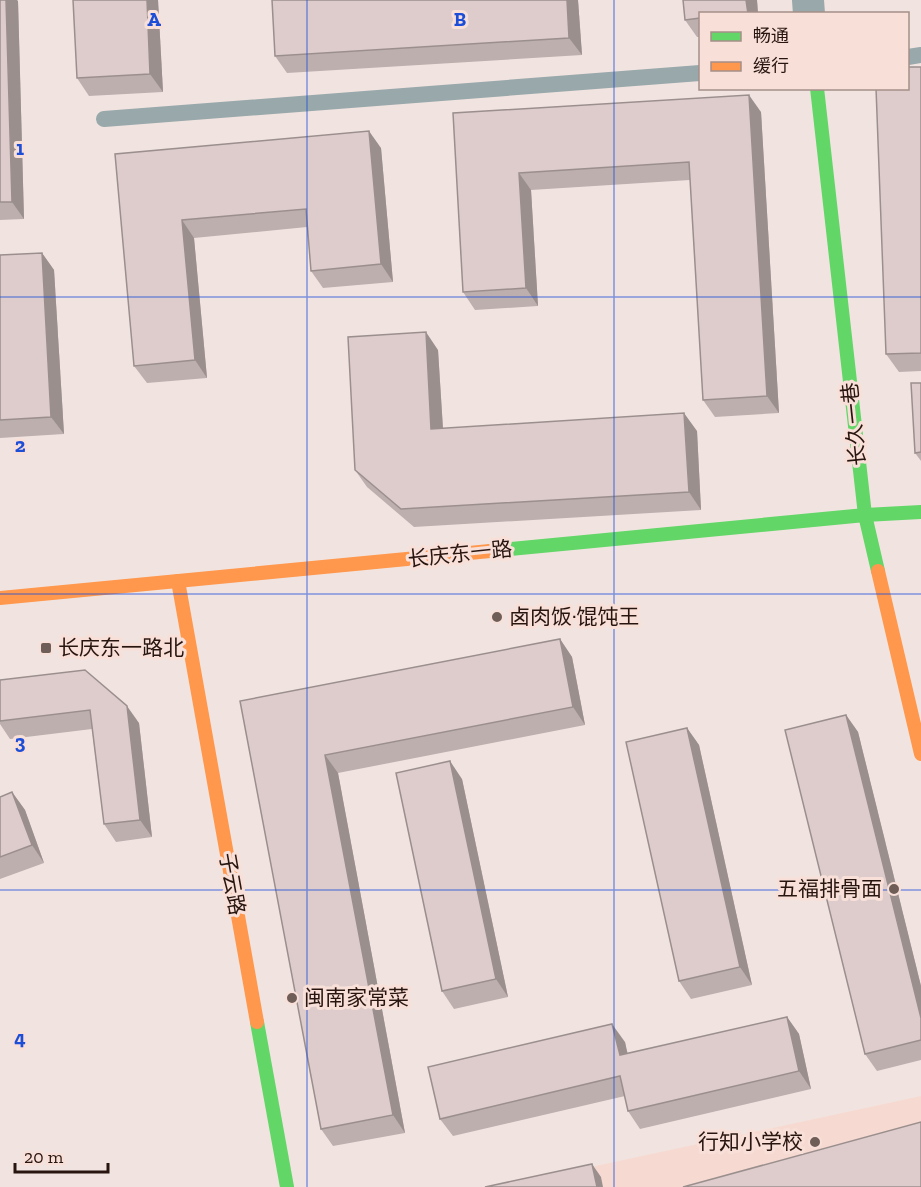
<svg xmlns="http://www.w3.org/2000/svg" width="921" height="1187" viewBox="0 0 921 1187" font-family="'Zilla Slab','Noto Sans SC',serif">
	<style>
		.built { fill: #f6dad1 }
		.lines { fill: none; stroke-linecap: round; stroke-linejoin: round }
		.lane { stroke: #99a8ab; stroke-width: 16 }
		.street { stroke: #99a8ab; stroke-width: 32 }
		.fast { stroke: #63d668; stroke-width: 14 }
		.slow { stroke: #ff974d; stroke-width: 14 }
		.wall { fill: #beafaf }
		.shaded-wall { fill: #9b8f8e }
		.building { fill: #ddcccb; stroke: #9b8f8e; stroke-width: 1.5 }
		.grid { fill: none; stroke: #1d4ed8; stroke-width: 1.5; stroke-opacity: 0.55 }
		.poi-dot { fill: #6f5d58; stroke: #f8e0d9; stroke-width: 2 }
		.labels { text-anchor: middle; stroke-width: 6; stroke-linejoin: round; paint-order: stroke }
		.street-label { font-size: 21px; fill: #29150f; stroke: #f8e0d9 }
		.poi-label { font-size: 21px; fill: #29150f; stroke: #f8e0d9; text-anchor: start }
		.grid-label { font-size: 20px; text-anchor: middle; font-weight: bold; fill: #1d4ed8; stroke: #f8e0d9; stroke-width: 6; stroke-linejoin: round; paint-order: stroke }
	</style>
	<rect width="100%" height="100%" fill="#f1e4e0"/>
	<!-- built -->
	<path class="built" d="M 921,1096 L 921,1187 L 498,1187 Z"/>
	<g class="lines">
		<!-- lane -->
		<g class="lane">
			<path d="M 908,57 L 921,55"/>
			<path d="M 104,119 L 700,73"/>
		</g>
		<!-- street -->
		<path class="street" d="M 808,0 L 809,14"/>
		<!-- fast -->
		<g class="fast">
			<path d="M 817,88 L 865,515 L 878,571"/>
			<path d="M 490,551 L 865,515 L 921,512"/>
			<path d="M 257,1022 L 287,1187"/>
		</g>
		<!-- slow -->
		<g class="slow">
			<path d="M 878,571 L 921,754"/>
			<path d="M 178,581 L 257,1022"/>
			<path d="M 0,598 L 490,551"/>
		</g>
	</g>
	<!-- wall -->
	<g class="wall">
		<path d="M 0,0 L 18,1 L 24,219 L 0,220 Z"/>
		<path d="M 158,0 L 163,92 L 89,96 L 77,78 Z"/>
		<path d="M 272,0 L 578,0 L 582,55 L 287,73 L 275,56 Z"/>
		<path d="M 683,0 L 757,0 L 758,14 L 700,14 L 700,37 L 697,37 L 685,20 Z"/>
		<path d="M 921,67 L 921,371 L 899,372 L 886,354 Z"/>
		<path d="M 761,112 L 779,413 L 715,417 L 703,400 L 690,180 L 531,190 L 538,306 L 475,310 L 463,292 L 453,113 Z"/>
		<path d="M 381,148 L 393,282 L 323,288 L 311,271 L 307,227 L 194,238 L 207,378 L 147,383 L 134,366 L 115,154 Z"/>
		<path d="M 42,253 L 54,270 L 64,434 L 0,438 L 0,255 Z"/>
		<path d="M 438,350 L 443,428 L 697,431 L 701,510 L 414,527 L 367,487 L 355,470 Z"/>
		<path d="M 921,383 L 921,461 L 915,453 Z"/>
		<path d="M 560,639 L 572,657 L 585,725 L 338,773 L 405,1133 L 333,1146 L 321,1129 L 240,701 Z"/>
		<path d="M 0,680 L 139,723 L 152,837 L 116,842 L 104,824 L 92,729 L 10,739 L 0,724 Z"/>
		<path d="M 846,715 L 858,732 L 921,986 L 921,1060 L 877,1071 L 865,1054 Z"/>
		<path d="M 687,728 L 699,745 L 752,985 L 691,999 L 679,981 Z"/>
		<path d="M 462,779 L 508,997 L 454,1009 L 442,991 Z"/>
		<path d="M 12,792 L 25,810 L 44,863 L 0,879 L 0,797 Z"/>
		<path d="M 787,1017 L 799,1034 L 811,1089 L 640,1129 L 628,1111 L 625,1096 L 453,1136 L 440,1119 L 625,1042 L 627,1054 Z"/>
	</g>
	<!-- shaded-wall -->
	<g class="shaded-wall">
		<path d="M 6,0 L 17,0 L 18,1 L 24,219 L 12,202 Z"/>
		<path d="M 147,0 L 158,0 L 163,92 L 150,74 Z"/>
		<path d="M 567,0 L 578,0 L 582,55 L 569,38 Z"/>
		<path d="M 746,0 L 757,0 L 758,14 L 748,14 Z"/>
		<path d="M 749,95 L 761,112 L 779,413 L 767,396 Z"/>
		<path d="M 369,131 L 381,148 L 393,282 L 381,264 Z"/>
		<path d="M 519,173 L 531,190 L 538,306 L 526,288 Z"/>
		<path d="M 182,220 L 194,238 L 207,378 L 195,360 Z"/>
		<path d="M 42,253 L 54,270 L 64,434 L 51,417 Z"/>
		<path d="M 426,332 L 438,350 L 444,446 L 431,429 Z"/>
		<path d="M 684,413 L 697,431 L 701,510 L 689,492 Z"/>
		<path d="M 560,639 L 572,657 L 585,725 L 573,707 Z"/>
		<path d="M 127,706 L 139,723 L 152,837 L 140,820 Z"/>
		<path d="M 846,715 L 858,732 L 921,986 L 921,1018 Z"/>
		<path d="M 687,728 L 699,745 L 752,985 L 740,967 Z"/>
		<path d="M 325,755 L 338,773 L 405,1133 L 393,1115 Z"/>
		<path d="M 450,761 L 462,779 L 508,997 L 496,979 Z"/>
		<path d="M 12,792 L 25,810 L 44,863 L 32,845 Z"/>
		<path d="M 787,1017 L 799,1034 L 811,1089 L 799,1071 Z"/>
		<path d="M 612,1024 L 625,1042 L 632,1073 L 620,1055 Z"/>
		<path d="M 592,1164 L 601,1177 L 603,1187 L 597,1187 Z"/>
	</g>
	<!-- building -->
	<g class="building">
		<path d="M 0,0 L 6,0 L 12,202 L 0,202 Z"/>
		<path d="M 73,0 L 147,0 L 150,74 L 77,78 Z"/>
		<path d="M 272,0 L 567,0 L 569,38 L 275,56 Z"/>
		<path d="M 683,0 L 746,0 L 748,14 L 700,14 L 700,18 L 685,20 Z"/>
		<path d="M 908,67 L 921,67 L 921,353 L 886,354 L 876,88 L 908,88 Z"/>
		<path d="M 749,95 L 767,396 L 703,400 L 689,162 L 519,173 L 526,288 L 463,292 L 453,113 Z"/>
		<path d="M 369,131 L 381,264 L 311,271 L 306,209 L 182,220 L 195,360 L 134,366 L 115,154 Z"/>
		<path d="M 42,253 L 51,417 L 0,420 L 0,255 Z"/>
		<path d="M 426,332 L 431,429 L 684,413 L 689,492 L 401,509 L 355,470 L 348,337 Z"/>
		<path d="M 911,383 L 921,383 L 921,452 L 915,453 Z"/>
		<path d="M 560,639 L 573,707 L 325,755 L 393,1115 L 321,1129 L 240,701 Z"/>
		<path d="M 85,670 L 127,706 L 140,820 L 104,824 L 90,710 L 0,721 L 0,680 Z"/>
		<path d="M 846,715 L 921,1018 L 921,1040 L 865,1054 L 785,730 Z"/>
		<path d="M 687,728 L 740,967 L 679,981 L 626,742 Z"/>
		<path d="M 450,761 L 496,979 L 442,991 L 396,773 Z"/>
		<path d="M 12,792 L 32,845 L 0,857 L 0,797 Z"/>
		<path d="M 787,1017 L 799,1071 L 628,1111 L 620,1076 L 440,1119 L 428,1067 L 612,1024 L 620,1055 Z"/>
		<path d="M 921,1122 L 921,1187 L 683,1187 Z"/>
		<path d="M 592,1164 L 597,1187 L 485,1187 Z"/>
	</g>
	<!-- grid -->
	<path class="grid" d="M 307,0 L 307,1187M 614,0 L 614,1187M 0,297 L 921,297M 0,594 L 921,594M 0,890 L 921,890"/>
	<!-- markers -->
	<g class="poi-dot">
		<circle cx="497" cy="617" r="6"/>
		<rect x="40" y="642" width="12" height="12" rx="3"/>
		<circle cx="894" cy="889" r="6"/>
		<circle cx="292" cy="998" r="6"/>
		<circle cx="815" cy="1142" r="6"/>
	</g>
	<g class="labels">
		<!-- street labels -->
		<g class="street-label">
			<text transform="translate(854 424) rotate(-96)" y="7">长久一巷</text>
			<text transform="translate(460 554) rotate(-6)" y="7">长庆东一路</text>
			<text transform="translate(232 884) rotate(80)" y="7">子云路</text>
		</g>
		<!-- poi labels -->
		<g class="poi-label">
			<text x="509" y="624">卤肉饭·馄饨王</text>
			<text x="58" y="655">长庆东一路北</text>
			<text x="882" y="896" text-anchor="end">五福排骨面</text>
			<text x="304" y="1005">闽南家常菜</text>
			<text x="803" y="1149" text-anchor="end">行知小学校</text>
		</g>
	</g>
	<g class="grid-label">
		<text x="154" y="26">A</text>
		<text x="460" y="26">B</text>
		<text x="20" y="155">1</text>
		<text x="20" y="452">2</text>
		<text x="20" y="749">3</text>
		<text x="20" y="1045">4</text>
	</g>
	<!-- legend -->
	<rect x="699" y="12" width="210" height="78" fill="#f8e0d9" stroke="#a58f88" stroke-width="1.5"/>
	<rect x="711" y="32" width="30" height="9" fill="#63d668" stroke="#a58f88" stroke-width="1.5"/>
	<text x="753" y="42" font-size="18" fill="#29150f">畅通</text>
	<rect x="711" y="62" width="30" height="9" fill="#ff974d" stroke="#a58f88" stroke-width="1.5"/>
	<text x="753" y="72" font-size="18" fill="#29150f">缓行</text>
	<!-- scale -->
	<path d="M15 1163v9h93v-9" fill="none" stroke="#29150f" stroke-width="3"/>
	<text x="24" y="1163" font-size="18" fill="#29150f" stroke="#f8e0d9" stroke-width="4.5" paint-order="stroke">20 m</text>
</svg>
